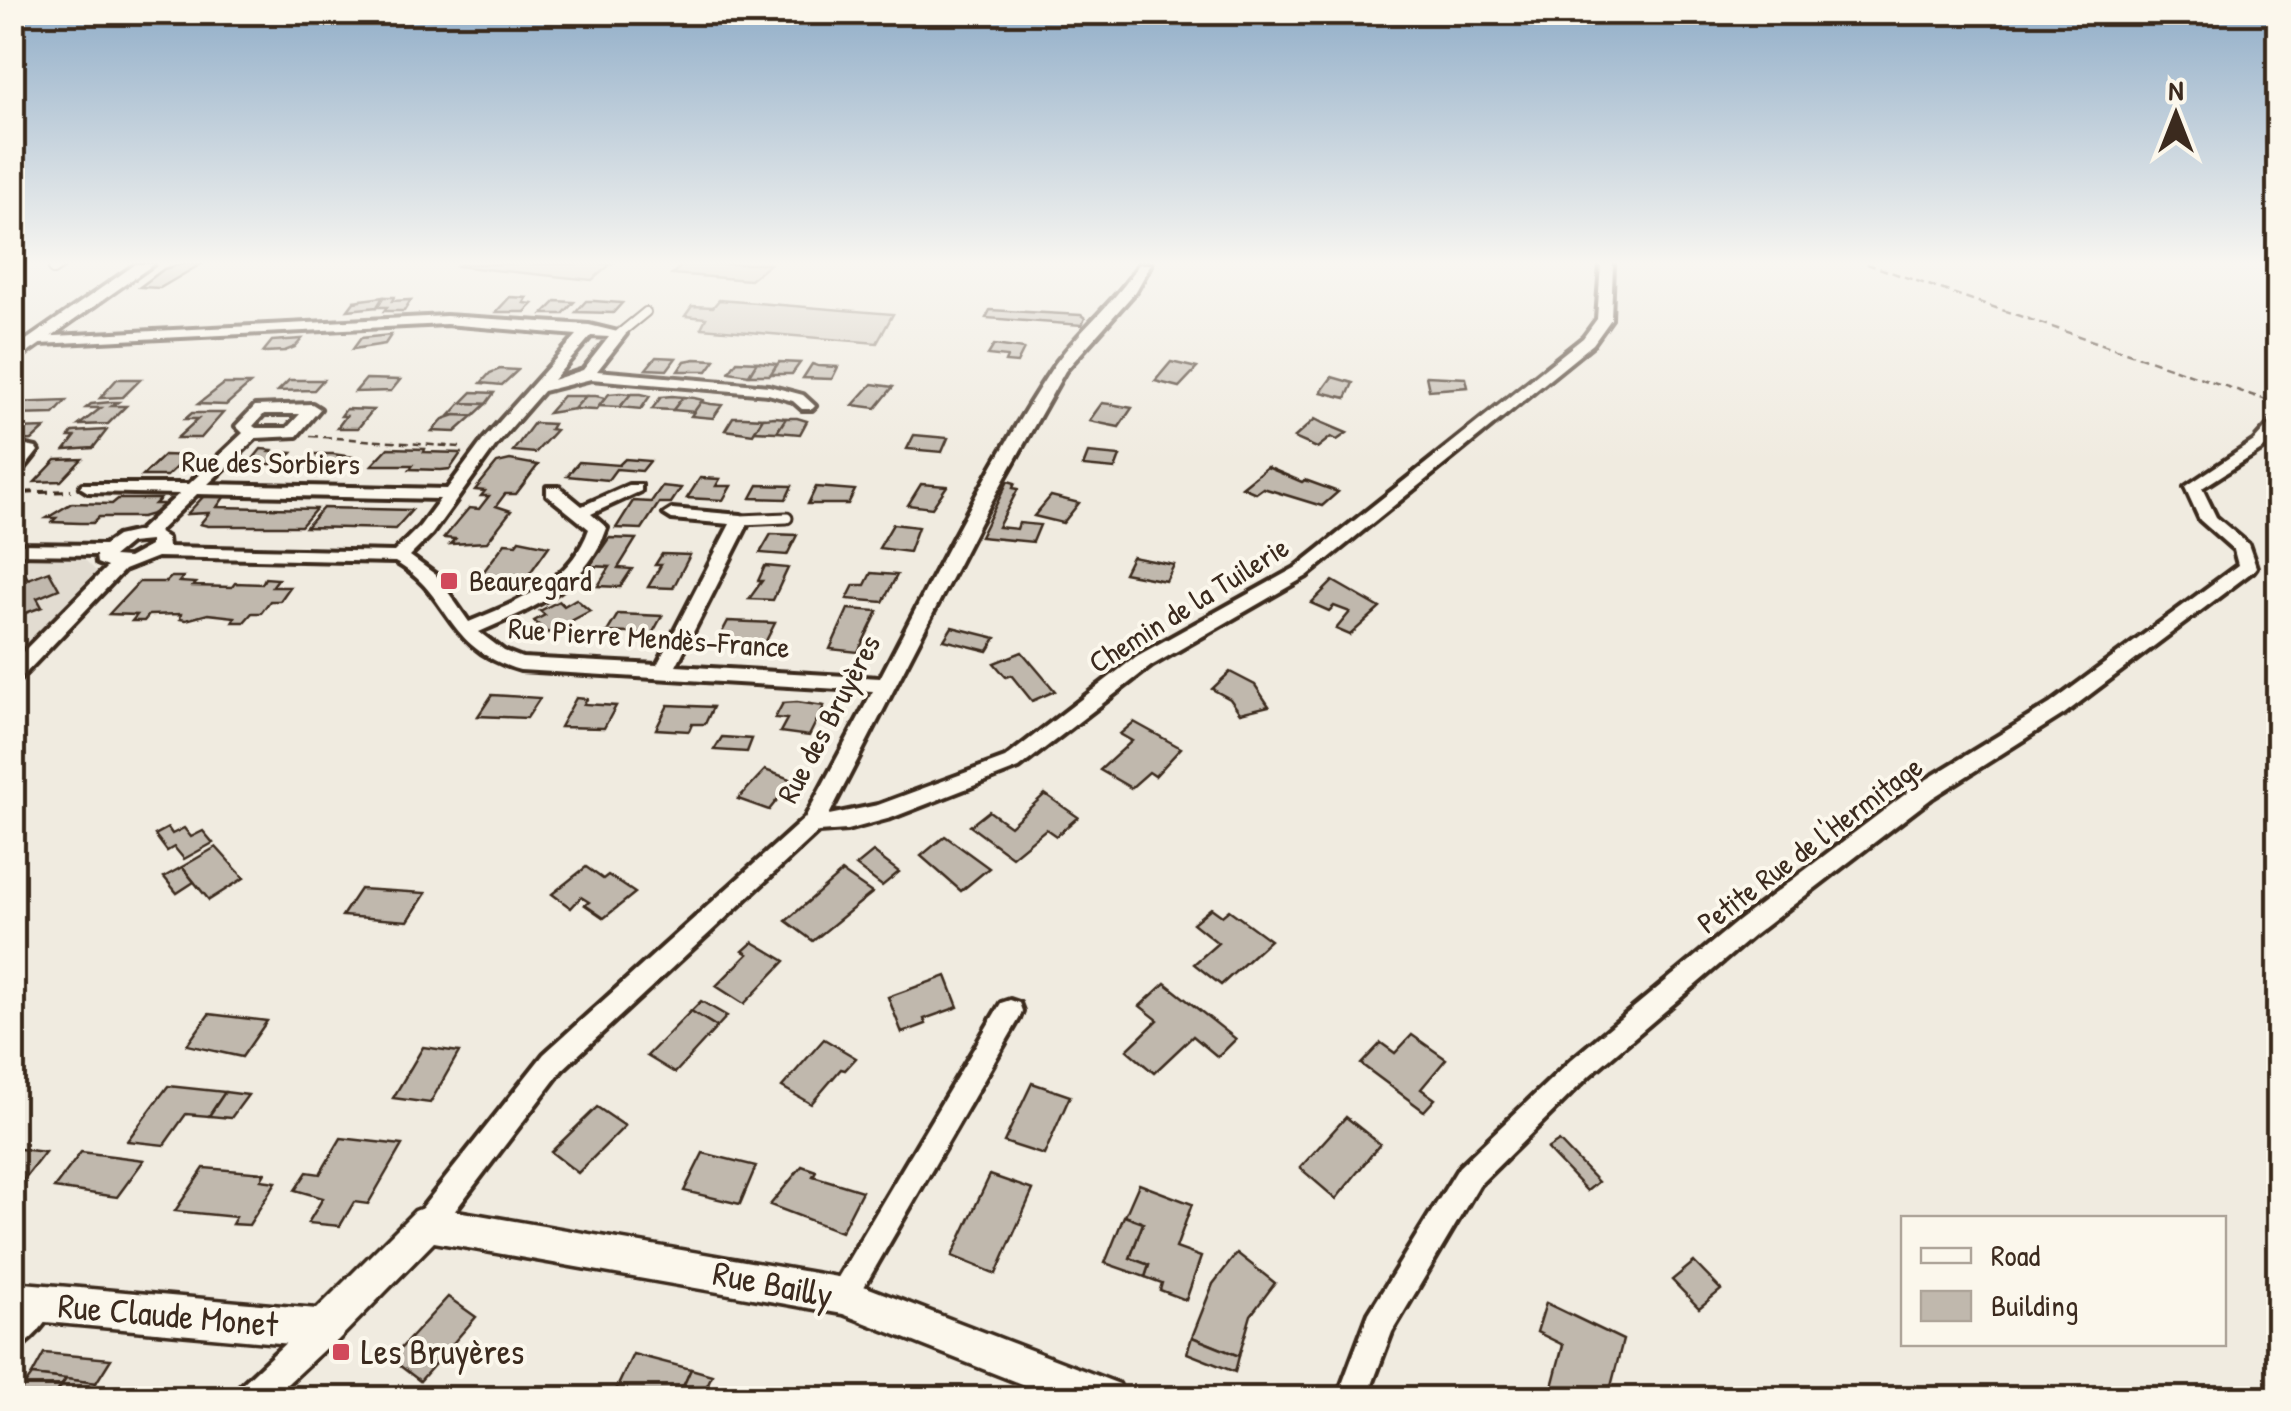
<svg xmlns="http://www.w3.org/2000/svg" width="2291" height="1411" viewBox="0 0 2291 1411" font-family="'Patrick Hand',sans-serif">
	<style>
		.built { fill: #e2dcd1 }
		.green { fill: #d5cec3; stroke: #887c70; stroke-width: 2.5 }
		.building { fill: #c0b8ad; stroke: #3b2a1e; stroke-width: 2.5 }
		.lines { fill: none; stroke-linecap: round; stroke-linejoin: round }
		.service-far1-casing { stroke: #3b2a1e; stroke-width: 12 }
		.service-casing { stroke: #3b2a1e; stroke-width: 15 }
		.minor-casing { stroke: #3b2a1e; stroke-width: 8 }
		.tertiary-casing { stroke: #3b2a1e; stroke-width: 7 }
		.path-far1 { stroke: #3b2a1e; stroke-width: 2.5; stroke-dasharray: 8 5; stroke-linecap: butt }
		.path { stroke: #3b2a1e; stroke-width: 4; stroke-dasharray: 9 6; stroke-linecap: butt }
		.service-far1 { stroke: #fbf7ec; stroke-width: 8 }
		.service { stroke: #fbf7ec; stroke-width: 9 }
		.minor { fill: #fbf7ec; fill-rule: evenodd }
		.tertiary { fill: #fbf7ec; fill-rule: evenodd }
		.poi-dot { fill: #d1495b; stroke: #fbf7ec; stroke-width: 4 }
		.labels { text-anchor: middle; stroke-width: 8; stroke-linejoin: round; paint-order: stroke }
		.street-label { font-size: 30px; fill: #3b2a1e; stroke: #fbf7ec }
		.poi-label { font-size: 30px; fill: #3b2a1e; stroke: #fbf7ec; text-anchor: start }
		.near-street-label { font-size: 35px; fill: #3b2a1e; stroke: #fbf7ec }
		.near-poi-label { font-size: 35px; fill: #3b2a1e; stroke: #fbf7ec; text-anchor: start }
	</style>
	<rect width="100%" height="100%" fill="#f0ebe0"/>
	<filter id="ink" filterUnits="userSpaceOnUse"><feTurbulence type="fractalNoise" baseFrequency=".01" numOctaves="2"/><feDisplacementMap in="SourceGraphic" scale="20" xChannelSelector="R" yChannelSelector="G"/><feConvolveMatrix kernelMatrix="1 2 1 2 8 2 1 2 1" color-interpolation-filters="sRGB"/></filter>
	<g filter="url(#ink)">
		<!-- built -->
		<path class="built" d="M 13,555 L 83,558 L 99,574 L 13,663 Z"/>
		<!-- green -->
		<g class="green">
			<path d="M 460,264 L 611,264 L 592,280 L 457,266 Z"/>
			<path d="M 684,264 L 770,264 L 750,280 L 672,274 Z"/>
			<path d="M 719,300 L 893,314 L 877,343 L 701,328 L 706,318 L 685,316 L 692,306 L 713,307 Z"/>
		</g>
		<!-- building -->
		<g class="building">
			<path d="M 181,264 L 201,264 L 160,288 L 140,287 L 164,269 Z"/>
			<path d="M 383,297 L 394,297 L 392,301 L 411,300 L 404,311 L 384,311 L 387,307 L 377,307 Z"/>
			<path d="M 383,297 L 377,307 L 348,310 L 354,302 L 361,301 L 353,301 Z"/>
			<path d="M 510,297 L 527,298 L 524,303 L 533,304 L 525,312 L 496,312 Z"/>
			<path d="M 556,301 L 574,302 L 563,314 L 543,314 Z"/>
			<path d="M 586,301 L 594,301 L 622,303 L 613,313 L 576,312 Z"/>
			<path d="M 990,310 L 1081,315 L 1085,318 L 1082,325 L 986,318 Z"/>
			<path d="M 391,335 L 385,344 L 353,349 L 361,338 Z"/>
			<path d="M 302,339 L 295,347 L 285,351 L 263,352 L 272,341 Z"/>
			<path d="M 994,345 L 1024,349 L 1017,363 L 1005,362 L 1007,357 L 988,355 Z"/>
			<path d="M 656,357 L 676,358 L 667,370 L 646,369 Z"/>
			<path d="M 695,359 L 715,360 L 707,371 L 678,371 L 685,361 Z"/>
			<path d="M 737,361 L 757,362 L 749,375 L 729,372 Z"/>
			<path d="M 757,362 L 777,364 L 770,375 L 749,375 Z"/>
			<path d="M 779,362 L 800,363 L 792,374 L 771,374 Z"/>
			<path d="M 1171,362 L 1197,368 L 1179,387 L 1155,381 Z"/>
			<path d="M 812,364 L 818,366 L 838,367 L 832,379 L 803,378 Z"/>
			<path d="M 500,369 L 518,370 L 502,385 L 481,383 L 490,373 Z"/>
			<path d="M 1426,376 L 1466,378 L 1468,387 L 1429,390 Z"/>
			<path d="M 1332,377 L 1353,383 L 1346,398 L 1321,392 Z"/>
			<path d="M 117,379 L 141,379 L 123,397 L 100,398 Z"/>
			<path d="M 366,379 L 400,380 L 391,391 L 355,392 Z"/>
			<path d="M 289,380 L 323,380 L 314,390 L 278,391 Z"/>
			<path d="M 224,384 L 250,384 L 226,405 L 198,404 Z"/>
			<path d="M 872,384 L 893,387 L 876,408 L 853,405 Z"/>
			<path d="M 472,392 L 494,393 L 486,404 L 461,403 Z"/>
			<path d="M 609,394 L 620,393 L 631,394 L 620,407 L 599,406 Z"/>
			<path d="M 631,394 L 641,394 L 650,396 L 641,409 L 620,407 Z"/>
			<path d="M 563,396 L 586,396 L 574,409 L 548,413 Z"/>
			<path d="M 586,396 L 596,396 L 605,398 L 596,410 L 574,409 Z"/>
			<path d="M 661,397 L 672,396 L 683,397 L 673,410 L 652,409 Z"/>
			<path d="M 683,397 L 694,398 L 703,400 L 695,412 L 673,410 Z"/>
			<path d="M 66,401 L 54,414 L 12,415 L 12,403 Z"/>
			<path d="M 111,402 L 118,402 L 112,406 L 126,406 L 108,424 L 79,425 L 101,408 L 86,408 L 91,404 Z"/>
			<path d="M 701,402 L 711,404 L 722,405 L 713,418 L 691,416 Z"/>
			<path d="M 461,403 L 486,404 L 473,416 L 450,415 Z"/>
			<path d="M 1102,403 L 1110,404 L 1132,408 L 1119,427 L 1089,421 Z"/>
			<path d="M 346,409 L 373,410 L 358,428 L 337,428 L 346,416 L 341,416 Z"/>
			<path d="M 192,413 L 223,413 L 201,438 L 177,438 L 198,419 L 185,419 Z"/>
			<path d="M 455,415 L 473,416 L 455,432 L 432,431 L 443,419 Z"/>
			<path d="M 733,417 L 744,417 L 763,418 L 753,434 L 725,430 Z"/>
			<path d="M 763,418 L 775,417 L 786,418 L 777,432 L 755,431 Z"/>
			<path d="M 786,418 L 797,418 L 807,421 L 800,434 L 777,432 Z"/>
			<path d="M 1315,419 L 1323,423 L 1347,433 L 1337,440 L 1331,437 L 1317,448 L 1294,438 Z"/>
			<path d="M 534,423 L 553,424 L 550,429 L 556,430 L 535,453 L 513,451 Z"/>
			<path d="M 45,428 L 32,440 L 12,441 L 15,429 Z"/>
			<path d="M 107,430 L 93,448 L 65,450 L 75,437 L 69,437 L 73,432 Z"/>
			<path d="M 914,435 L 948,438 L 942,452 L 907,449 Z"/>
			<path d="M 388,448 L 425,449 L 424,452 L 461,453 L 450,469 L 441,470 L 410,469 L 413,465 L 372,465 Z"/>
			<path d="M 261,449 L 272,450 L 270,452 L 292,453 L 282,464 L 249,464 Z"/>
			<path d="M 1088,453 L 1120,456 L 1115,469 L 1083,466 Z"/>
			<path d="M 314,454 L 333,454 L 352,457 L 341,470 L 301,469 Z"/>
			<path d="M 164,455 L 188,456 L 167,476 L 142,476 Z"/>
			<path d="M 82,459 L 61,481 L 35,482 L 56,460 Z"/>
			<path d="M 625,459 L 650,461 L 642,471 L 616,469 L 608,480 L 567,476 L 579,462 L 619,465 Z"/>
			<path d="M 510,460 L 538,465 L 516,494 L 505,494 L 496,506 L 511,511 L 487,542 L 450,544 L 455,539 L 444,538 L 469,508 L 479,509 L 489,496 L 481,496 L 485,491 L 475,490 L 497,463 Z"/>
			<path d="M 1267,467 L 1302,482 L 1305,480 L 1338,492 L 1322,506 L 1263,488 L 1256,493 L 1242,487 Z"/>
			<path d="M 700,478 L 720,479 L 716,486 L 731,486 L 723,500 L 687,498 Z"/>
			<path d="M 1008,481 L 1015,483 L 1013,488 L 1018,489 L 998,527 L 1017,529 L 1019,523 L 1040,525 L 1033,542 L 980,537 Z"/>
			<path d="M 921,484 L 947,486 L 932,508 L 908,505 Z"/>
			<path d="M 758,485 L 792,486 L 786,499 L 751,498 Z"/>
			<path d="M 662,486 L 681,488 L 671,503 L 659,503 L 642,529 L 616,528 L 633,501 L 651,502 Z"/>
			<path d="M 816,487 L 855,490 L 848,504 L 808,504 Z"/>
			<path d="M 204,496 L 225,496 L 217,507 L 316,509 L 301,526 L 208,526 L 200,524 L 209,513 L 187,514 Z"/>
			<path d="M 1051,496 L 1079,503 L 1063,523 L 1034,516 Z"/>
			<path d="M 118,499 L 160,499 L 155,504 L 165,504 L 156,513 L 142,517 L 99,517 L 93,523 L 81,523 L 52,522 L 56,518 L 47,518 L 72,503 L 112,504 Z"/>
			<path d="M 323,508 L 412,510 L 395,529 L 306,527 Z"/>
			<path d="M 893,524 L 918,527 L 909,552 L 879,548 Z"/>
			<path d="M 771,534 L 797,535 L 787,555 L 760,553 Z"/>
			<path d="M 609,538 L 636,539 L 618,568 L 632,569 L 620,587 L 598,586 L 610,567 L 590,566 Z"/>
			<path d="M 519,540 L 549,546 L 525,580 L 488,582 L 492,576 L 481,575 L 505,543 L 516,544 Z"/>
			<path d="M 662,554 L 690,555 L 673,588 L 648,587 L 661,565 L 655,565 Z"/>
			<path d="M 1132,557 L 1174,565 L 1166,581 L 1124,573 Z"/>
			<path d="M 765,566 L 788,568 L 773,600 L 749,599 L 762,581 L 758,581 Z"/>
			<path d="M 23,571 L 28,579 L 49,571 L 59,589 L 37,598 L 42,607 L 12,618 L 12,575 Z"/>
			<path d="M 871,573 L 897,575 L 883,602 L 847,599 L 854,585 L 865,585 Z"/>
			<path d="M 171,577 L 183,577 L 179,582 L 196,583 L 193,586 L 232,587 L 235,583 L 262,584 L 265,578 L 278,579 L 272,587 L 290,587 L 280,601 L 270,601 L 261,613 L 252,613 L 244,622 L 232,622 L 235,617 L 208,614 L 186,620 L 180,619 L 181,614 L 149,615 L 144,621 L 132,621 L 137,615 L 109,614 L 139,582 L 166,582 Z"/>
			<path d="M 1333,581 L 1380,608 L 1350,635 L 1336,629 L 1350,612 L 1334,606 L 1329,611 L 1311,603 Z"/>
			<path d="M 576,599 L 590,611 L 548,633 L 534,621 L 545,615 L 540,611 L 559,601 L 564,606 Z"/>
			<path d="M 848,609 L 878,611 L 858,652 L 830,649 Z"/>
			<path d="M 618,614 L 662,616 L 652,634 L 607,632 Z"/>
			<path d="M 728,621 L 775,623 L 765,643 L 754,642 L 719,638 Z"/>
			<path d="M 952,627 L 996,638 L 988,651 L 944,640 Z"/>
			<path d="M 1022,652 L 1055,691 L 1032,701 L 1011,675 L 1006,677 L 994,663 Z"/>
			<path d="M 1230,672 L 1255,685 L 1269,706 L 1240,713 L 1230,699 L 1212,689 Z"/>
			<path d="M 492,695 L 540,698 L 527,718 L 478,716 Z"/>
			<path d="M 576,698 L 587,699 L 584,704 L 616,706 L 604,728 L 560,727 Z"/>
			<path d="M 797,702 L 824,706 L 809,736 L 780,732 L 787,719 L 775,718 L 783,703 Z"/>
			<path d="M 668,705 L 713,707 L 705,724 L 692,724 L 689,731 L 656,729 Z"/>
			<path d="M 1134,722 L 1181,748 L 1155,776 L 1149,772 L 1131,788 L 1100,770 L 1132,741 L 1120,734 Z"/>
			<path d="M 722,737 L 752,739 L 747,752 L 714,750 Z"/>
			<path d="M 765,770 L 793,780 L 769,810 L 738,799 Z"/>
			<path d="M 1045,794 L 1078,817 L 1056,836 L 1046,829 L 1012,857 L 970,826 L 989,811 L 1010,826 Z"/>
			<path d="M 168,828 L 172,834 L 184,828 L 191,837 L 203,831 L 213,843 L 184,859 L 174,847 L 167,851 L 155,835 Z"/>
			<path d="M 945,836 L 989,868 L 961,891 L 921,856 Z"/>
			<path d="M 216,847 L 244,878 L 209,900 L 182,867 Z"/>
			<path d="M 873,852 L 899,872 L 882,886 L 856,866 Z"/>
			<path d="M 182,867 L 194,882 L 177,893 L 164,877 Z"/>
			<path d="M 586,867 L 603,879 L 608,875 L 635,893 L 604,918 L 585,905 L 589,902 L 581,897 L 571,908 L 552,894 Z"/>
			<path d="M 842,872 L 872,893 L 813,941 L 786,921 Z"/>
			<path d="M 360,889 L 426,893 L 408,921 L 342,916 Z"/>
			<path d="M 1211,908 L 1222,916 L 1229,910 L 1270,940 L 1221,985 L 1194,964 L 1218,943 L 1193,923 Z"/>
			<path d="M 753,942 L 785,961 L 744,1004 L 716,986 L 748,954 L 743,951 Z"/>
			<path d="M 946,976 L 958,1007 L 924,1019 L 926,1024 L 902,1033 L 888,997 Z"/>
			<path d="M 1165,983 L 1236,1039 L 1218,1057 L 1193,1036 L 1154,1073 L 1127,1050 L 1158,1020 L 1140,1006 Z"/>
			<path d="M 701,1001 L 727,1016 L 717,1027 L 691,1011 Z"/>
			<path d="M 691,1011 L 717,1027 L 675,1073 L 647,1056 Z"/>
			<path d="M 209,1014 L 267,1021 L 242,1057 L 187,1045 Z"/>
			<path d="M 1412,1035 L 1446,1059 L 1421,1089 L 1435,1099 L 1424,1111 L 1361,1064 L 1381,1043 L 1395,1053 Z"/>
			<path d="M 824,1039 L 856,1058 L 845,1070 L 841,1069 L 811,1104 L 782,1087 Z"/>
			<path d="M 423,1047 L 459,1052 L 430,1103 L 393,1098 Z"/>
			<path d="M 1032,1083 L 1070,1096 L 1044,1155 L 1004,1142 Z"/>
			<path d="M 168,1086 L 225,1092 L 209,1116 L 186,1114 L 164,1145 L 127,1141 Z"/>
			<path d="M 225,1092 L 248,1095 L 231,1118 L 209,1116 Z"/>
			<path d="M 597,1107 L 625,1126 L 578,1173 L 551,1152 Z"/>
			<path d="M 1346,1117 L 1380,1144 L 1336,1199 L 1300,1168 Z"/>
			<path d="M 341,1138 L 402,1145 L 368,1204 L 354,1202 L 340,1226 L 308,1223 L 323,1198 L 295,1190 L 307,1172 L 320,1174 Z"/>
			<path d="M 1559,1141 L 1598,1182 L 1587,1191 L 1547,1149 Z"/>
			<path d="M 12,1148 L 45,1152 L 17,1188 L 12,1188 Z"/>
			<path d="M 81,1152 L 144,1160 L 117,1197 L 54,1188 Z"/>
			<path d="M 703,1153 L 756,1166 L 740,1204 L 684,1191 Z"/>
			<path d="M 802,1166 L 816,1171 L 813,1176 L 862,1191 L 841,1232 L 770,1205 Z"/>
			<path d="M 204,1168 L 265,1173 L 261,1180 L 276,1182 L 249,1225 L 232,1224 L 236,1217 L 175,1211 Z"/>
			<path d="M 990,1175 L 1033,1190 L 996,1274 L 952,1256 Z"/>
			<path d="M 1139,1184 L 1192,1204 L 1176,1248 L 1201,1257 L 1186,1300 L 1160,1290 L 1162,1283 L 1145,1277 L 1149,1265 L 1130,1258 L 1143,1223 L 1125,1216 Z"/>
			<path d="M 1124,1216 L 1143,1223 L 1130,1258 L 1149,1265 L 1145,1277 L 1105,1263 Z"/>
			<path d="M 1237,1253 L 1275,1283 L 1251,1315 L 1239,1356 L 1192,1337 L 1213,1284 Z"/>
			<path d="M 1694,1262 L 1721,1290 L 1699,1308 L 1672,1280 Z"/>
			<path d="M 448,1297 L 476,1317 L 420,1381 L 391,1359 Z"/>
			<path d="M 1546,1303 L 1623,1340 L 1608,1398 L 1549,1398 L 1563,1345 L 1537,1332 Z"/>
			<path d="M 1192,1337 L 1239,1356 L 1235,1372 L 1187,1353 Z"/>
			<path d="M 44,1353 L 111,1359 L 96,1383 L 32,1375 Z"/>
			<path d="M 633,1354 L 691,1369 L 678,1398 L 612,1398 Z"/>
			<path d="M 691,1369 L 712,1375 L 701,1398 L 678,1398 Z"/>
			<path d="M 32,1375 L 66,1379 L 53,1398 L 12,1398 L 14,1389 L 22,1389 Z"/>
			<path d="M 66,1379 L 96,1383 L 86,1398 L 53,1398 Z"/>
		</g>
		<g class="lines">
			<!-- service-far1 casing -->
			<g class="service-far1-casing">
				<g id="service-far1">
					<path d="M 53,270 L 62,264"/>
					<path d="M 619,334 L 646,312"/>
				</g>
			</g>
			<!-- service casing -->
			<g class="service-casing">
				<path id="service" d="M 741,520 L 787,518"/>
			</g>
			<!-- minor casing -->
			<g class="minor-casing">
				<g id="minor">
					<path d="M 1139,264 L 1151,264 L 1136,291 L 1065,371 L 980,522 L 829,815 L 878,805 L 1005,758 L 1137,656 L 1295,568 L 1583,338 L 1597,319 L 1601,264 L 1613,264 L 1611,319 L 1593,344 L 1307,576 L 1151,666 L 1019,768 L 891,818 L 847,830 L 818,832 L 562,1070 L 438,1233 L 428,1237 L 418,1233 L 414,1223 L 418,1213 L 544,1054 L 805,818 L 873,691 L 520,670 C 443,648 452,594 395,562 L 157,557 L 124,570 L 19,680 L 12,681 L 12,663 L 107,567 L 97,563 L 96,555 L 12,554 L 12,544 L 104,545 L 117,536 L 139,531 L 179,494 L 88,492 L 80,487 L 82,484 L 189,484 L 243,433 L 236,426 L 255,406 L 312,404 L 320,409 L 297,436 L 256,438 L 208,484 L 447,489 L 484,439 L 577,335 L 446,324 L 40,344 L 33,340 L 35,337 L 446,316 L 589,325 L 626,334 L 597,371 L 769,386 L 803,395 L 815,406 L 812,409 L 802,409 L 793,401 L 768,394 L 591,379 L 543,391 L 496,445 L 432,534 L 410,556 L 436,575 L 469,622 C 518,601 570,583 589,529 L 547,495 L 547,487 L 559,487 L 582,506 L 629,485 L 641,485 L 641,491 L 591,514 L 607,528 C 586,588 533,608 479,632 L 504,651 L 522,658 L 657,665 L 730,524 L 672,519 L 664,514 L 672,509 L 741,515 L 750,520 L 676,666 L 880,678 C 934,575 987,468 1051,370 C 1076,332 1115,304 1139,264 ZM 591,336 L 609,337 L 583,370 L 553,380 ZM 264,414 L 300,414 L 287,428 L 256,428 L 253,426 ZM 197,494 L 440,499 L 420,526 L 394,552 L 168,547 L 167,538 L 158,532 ZM 150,541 L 150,546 L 128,558 L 113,557 L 130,543 Z"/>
					<path d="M 2278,418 L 2278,432 L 2266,447 L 2202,488 L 2216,517 L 2248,544 L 2256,567 L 2253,571 L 2064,714 L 1932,798 L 1754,935 L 1590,1075 L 1479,1185 L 1392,1332 L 1367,1398 L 1337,1398 L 1369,1313 L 1459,1167 L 1572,1059 L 1738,921 L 1916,786 L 2050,704 L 2238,565 L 2234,550 L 2200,520 L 2185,487 L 2254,441 L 2273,420 Z"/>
					<path d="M 12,443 L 36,448 L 38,451 L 23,470 L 12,471 L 12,462 L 19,454 L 12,453 Z"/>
					<path d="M 1010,1000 L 1019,1003 L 1022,1011 L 1019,1019 L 853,1306 L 843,1311 L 833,1306 L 828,1296 L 833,1286 L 1001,1003 Z"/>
					<path d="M 40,1289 L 50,1294 L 55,1304 C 48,1322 30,1344 12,1351 L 12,1313 L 30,1294 Z"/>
					<path d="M 324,1313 L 335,1317 L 339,1328 L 335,1339 L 272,1398 L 235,1398 L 239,1387 L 313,1317 Z"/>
				</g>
			</g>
			<!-- tertiary casing -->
			<g class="tertiary-casing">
				<g id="tertiary">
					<path d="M 136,264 L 154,264 L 12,364 L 12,350 Z"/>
					<path d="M 428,1206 L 843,1278 L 1119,1384 L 1124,1398 L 1057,1398 L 843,1314 L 434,1242 L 337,1341 L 324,1347 L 12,1319 L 12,1282 L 317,1309 L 415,1211 Z"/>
				</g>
			</g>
			<!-- path-far1 -->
			<g class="path-far1">
				<path d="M 1867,264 L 2278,404"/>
				<path d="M 310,436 L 460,447"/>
			</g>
			<!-- path -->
			<path class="path" d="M 12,489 L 15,493 L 71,491"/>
			<!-- service-far1 -->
			<use href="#service-far1" class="service-far1"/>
			<!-- service -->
			<use href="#service" class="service"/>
			<!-- minor -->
			<use href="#minor" class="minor"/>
			<!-- tertiary -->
			<use href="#tertiary" class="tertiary"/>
		</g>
	</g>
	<!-- sky -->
	<linearGradient id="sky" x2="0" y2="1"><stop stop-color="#90adc8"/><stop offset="0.57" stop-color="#f8f6f1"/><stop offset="1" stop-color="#f8f6f1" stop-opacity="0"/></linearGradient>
	<rect width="2291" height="461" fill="url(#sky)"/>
	<!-- markers -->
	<g class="poi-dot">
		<rect x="439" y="571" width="20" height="20" rx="5"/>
		<rect x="331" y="1342" width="20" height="20" rx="5"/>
	</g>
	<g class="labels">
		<!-- street labels -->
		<g class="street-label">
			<text transform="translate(271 463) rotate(1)" y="10">Rue des Sorbiers</text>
			<text transform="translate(1189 605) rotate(-32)" y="10">Chemin de la Tuilerie</text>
			<text transform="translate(649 638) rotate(4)" y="10">Rue Pierre Mendès-France</text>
			<text transform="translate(829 719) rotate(-62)" y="10">Rue des Bruyères</text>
			<text transform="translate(1810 845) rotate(-37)" y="10">Petite Rue de l'Hermitage</text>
		</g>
		<!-- poi labels -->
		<g class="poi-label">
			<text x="469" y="591">Beauregard</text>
		</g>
		<!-- near-street labels -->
		<g class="near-street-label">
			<text transform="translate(773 1284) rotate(11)" y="12">Rue Bailly</text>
			<text transform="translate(168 1315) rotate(5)" y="12">Rue Claude Monet</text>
		</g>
		<!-- near-poi labels -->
		<g class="near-poi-label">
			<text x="361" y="1364">Les Bruyères</text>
		</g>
	</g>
	<!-- margin -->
	<rect width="2291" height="1411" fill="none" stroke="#fbf7ec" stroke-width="50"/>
	<rect x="25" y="25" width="2241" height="1361" fill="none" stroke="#3b2a1e" stroke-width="4" filter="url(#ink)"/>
	<!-- legend -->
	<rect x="1901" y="1216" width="325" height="130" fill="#fbf7ec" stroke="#aea59a" stroke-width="2.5"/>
	<rect x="1921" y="1248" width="50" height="15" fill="#fbf7ec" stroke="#aea59a" stroke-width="2.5"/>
	<text x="1991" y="1266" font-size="30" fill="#3b2a1e">Road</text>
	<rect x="1921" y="1291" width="50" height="30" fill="#c0b8ad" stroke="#aea59a" stroke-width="2.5"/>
	<text x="1991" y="1316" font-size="30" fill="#3b2a1e">Building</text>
	<!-- north arrow -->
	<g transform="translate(2176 115)" stroke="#fbf7ec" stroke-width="8" paint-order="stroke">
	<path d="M0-8L18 38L0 25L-18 38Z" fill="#3b2a1e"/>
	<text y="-15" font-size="28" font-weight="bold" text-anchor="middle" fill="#3b2a1e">N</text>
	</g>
</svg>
